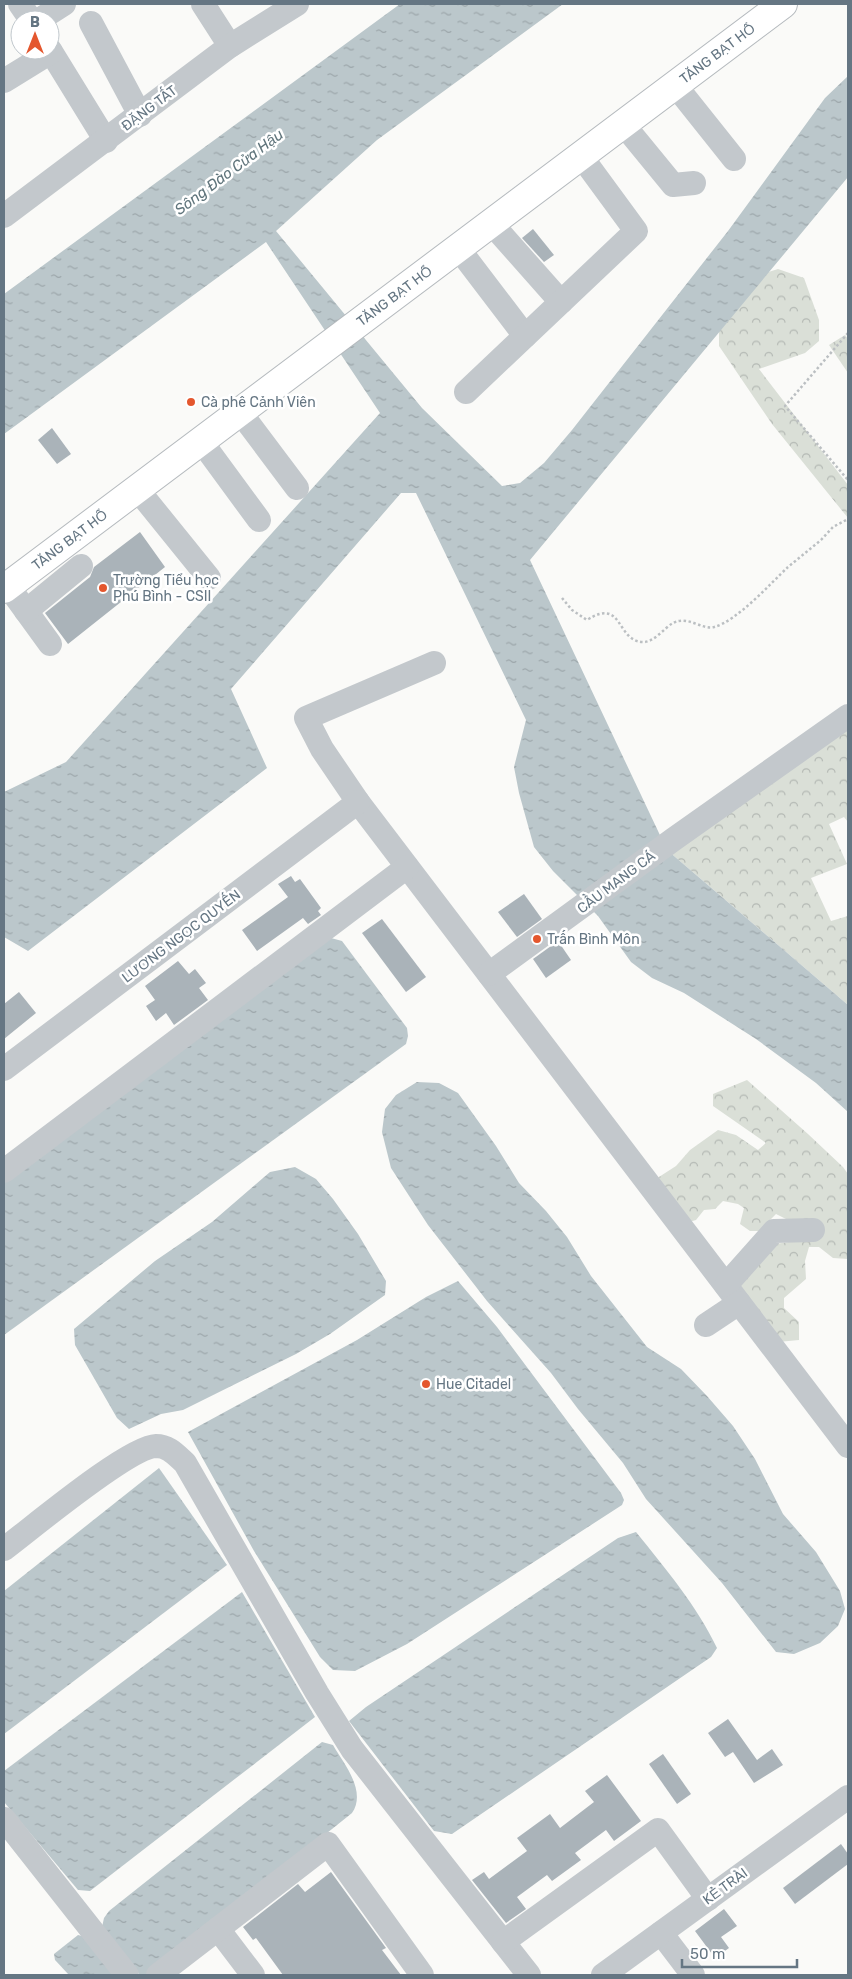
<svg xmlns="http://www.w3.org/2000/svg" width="852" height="1979" viewBox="0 0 852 1979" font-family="Rubik,sans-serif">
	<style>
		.forest { fill: url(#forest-crowns) }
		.water { fill: url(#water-ripples) }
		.building { fill: #aab3b9 }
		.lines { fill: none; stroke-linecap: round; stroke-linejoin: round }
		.major-casing { stroke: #b5babe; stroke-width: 30 }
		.path { stroke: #bbbfc2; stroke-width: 2.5; stroke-dasharray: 2.5 2.5; stroke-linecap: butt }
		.minor { stroke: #c3c8cc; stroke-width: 24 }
		.major { stroke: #fff; stroke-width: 28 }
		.poi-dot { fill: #e4572e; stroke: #fff; stroke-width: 2 }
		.labels { text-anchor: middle; stroke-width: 5; stroke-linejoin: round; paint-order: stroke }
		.street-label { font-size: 14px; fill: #657683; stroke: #fff }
		.poi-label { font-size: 14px; fill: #657683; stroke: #fff; text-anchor: start }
		.water-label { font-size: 15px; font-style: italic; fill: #60757c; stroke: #fff }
	</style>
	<defs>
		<pattern id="forest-crowns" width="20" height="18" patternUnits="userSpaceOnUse" patternTransform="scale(1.25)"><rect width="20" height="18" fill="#dadfd7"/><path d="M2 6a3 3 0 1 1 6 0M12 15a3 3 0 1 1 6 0" fill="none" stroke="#b4b9b4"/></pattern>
		<pattern id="water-ripples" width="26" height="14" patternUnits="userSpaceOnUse" patternTransform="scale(1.25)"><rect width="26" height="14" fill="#bbc7cb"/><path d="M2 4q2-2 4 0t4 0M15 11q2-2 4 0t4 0" fill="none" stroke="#9ca6aa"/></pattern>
	</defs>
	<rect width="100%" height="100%" fill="#fafaf8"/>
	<!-- forest -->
	<g class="forest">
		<path d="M 778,269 L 804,278 L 819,320 L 819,341 L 805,353 L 759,369 L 848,485 L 848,518 L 772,424 L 719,346 L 719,317 L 752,277 Z"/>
		<path d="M 845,335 L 848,339 L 848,373 L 829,345 Z"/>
		<path d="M 848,720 L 848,822 L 844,817 L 829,824 L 847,864 L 811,878 L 831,921 L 848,916 L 848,1005 L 667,850 Z"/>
		<path d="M 747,1080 L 808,1134 L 843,1167 L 848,1174 L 848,1259 L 833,1258 L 819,1247 L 809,1247 L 805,1261 L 806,1279 L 784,1298 L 784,1308 L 799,1322 L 799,1340 L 778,1342 L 723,1296 L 775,1244 L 789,1242 L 788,1220 L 776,1214 L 759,1231 L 750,1231 L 740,1224 L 744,1208 L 738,1204 L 723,1201 L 715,1209 L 704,1210 L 696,1220 L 682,1224 L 648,1184 L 676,1166 L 690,1150 L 718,1130 L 736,1135 L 758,1150 L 766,1143 L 713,1106 L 713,1094 Z"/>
	</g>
	<!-- water -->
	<g class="water">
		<path d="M 400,4 L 563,4 L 377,140 L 276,231 L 422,408 L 502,486 L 520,483 L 544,463 L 572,430 L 728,231 L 825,98 L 848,76 L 848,177 L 530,560 L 667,850 L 848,1005 L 848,1112 L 816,1083 L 756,1039 L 684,993 L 652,978 L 631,962 L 598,916 L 553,871 L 534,847 L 519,793 L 514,767 L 526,720 L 416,493 L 401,493 L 231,689 L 267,768 L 28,951 L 4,937 L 4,792 L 66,762 L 380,413 L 266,242 L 4,434 L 4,294 Z"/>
		<path d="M 331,938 L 342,941 L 407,1028 L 408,1036 L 406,1044 L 4,1335 L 4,1172 Z"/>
		<path d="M 417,1082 L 439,1083 L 458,1093 L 496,1146 L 519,1183 L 546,1211 L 567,1237 L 591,1276 L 647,1347 L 681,1369 L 707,1396 L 733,1426 L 755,1459 L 783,1514 L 816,1552 L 840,1591 L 845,1609 L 838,1626 L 820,1643 L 794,1654 L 776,1652 L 722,1583 L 646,1499 L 623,1463 L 578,1409 L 551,1373 L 487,1301 L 428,1225 L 391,1168 L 382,1132 L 385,1109 L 396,1095 Z"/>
		<path d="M 295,1167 L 316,1179 L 333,1199 L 358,1234 L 386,1281 L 385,1295 L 330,1334 L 296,1354 L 183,1410 L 161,1414 L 129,1429 L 117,1418 L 75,1345 L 74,1329 L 155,1261 L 212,1222 L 270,1172 Z"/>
		<path d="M 458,1281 L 497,1327 L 621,1493 L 624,1500 L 622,1505 L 407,1644 L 355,1671 L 333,1670 L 320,1657 L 254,1551 L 188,1432 L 357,1340 L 426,1297 Z"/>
		<path d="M 159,1468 L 227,1565 L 4,1734 L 4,1591 Z"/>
		<path d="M 636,1532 C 665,1568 697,1606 717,1648 L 711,1657 L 452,1834 L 434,1831 L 349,1721 L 366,1707 L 618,1538 Z"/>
		<path d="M 242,1592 L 315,1717 L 90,1891 L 78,1890 L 4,1802 L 4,1771 Z"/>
		<path d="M 322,1742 L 333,1745 C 344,1764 367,1791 352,1813 L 157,1969 L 148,1975 L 140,1975 L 102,1927 L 104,1918 L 109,1911 Z"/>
		<path d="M 78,1935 L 82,1936 L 115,1975 L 69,1975 L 55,1960 L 54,1954 Z"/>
	</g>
	<!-- building -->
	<g class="building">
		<path d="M 533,229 L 554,255 L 544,262 L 522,238 Z"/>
		<path d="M 52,428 L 71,454 L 57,464 L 38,440 Z"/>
		<path d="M 140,532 L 165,567 L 68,644 L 45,613 L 90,577 L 94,567 Z"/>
		<path d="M 291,876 L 295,882 L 300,879 L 321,908 L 318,911 L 321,915 L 308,924 L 303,918 L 257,951 L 242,930 L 288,897 L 278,884 Z"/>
		<path d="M 524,894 L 542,919 L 517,937 L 498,912 Z"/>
		<path d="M 382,919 L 426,977 L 406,992 L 362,933 Z"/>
		<path d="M 558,941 L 571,960 L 546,978 L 533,959 Z"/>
		<path d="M 178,961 L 189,974 L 195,969 L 206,983 L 199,988 L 208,1000 L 174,1025 L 166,1013 L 156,1021 L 146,1006 L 155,1000 L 145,986 Z"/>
		<path d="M 19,992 L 36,1013 L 4,1039 L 4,1004 Z"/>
		<path d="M 728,1719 L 757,1760 L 772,1749 L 783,1765 L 754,1783 L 733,1752 L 725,1757 L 708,1733 Z"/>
		<path d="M 663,1754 L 691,1794 L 677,1804 L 649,1764 Z"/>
		<path d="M 607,1775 L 641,1821 L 614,1841 L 606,1830 L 575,1853 L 581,1860 L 552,1881 L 547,1875 L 517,1897 L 526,1909 L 506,1923 L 472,1880 L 484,1872 L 489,1879 L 527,1851 L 517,1838 L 550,1814 L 560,1828 L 594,1802 L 585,1791 Z"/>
		<path d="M 841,1844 L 848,1854 L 848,1864 L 795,1904 L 783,1888 Z"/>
		<path d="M 331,1872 L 386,1948 L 382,1950 L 401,1975 L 283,1975 L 256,1938 L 253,1940 L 243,1927 L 298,1884 L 305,1892 Z"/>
		<path d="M 724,1909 L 737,1926 L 721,1937 L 729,1948 L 715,1958 L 695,1931 Z"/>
	</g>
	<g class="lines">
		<!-- major casing -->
		<g class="major-casing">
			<g id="major">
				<path id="s1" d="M 4,589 L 783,4"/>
			</g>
		</g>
		<!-- path -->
		<g class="path">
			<path d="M 848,333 L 785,406 L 848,480"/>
			<path d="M 562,598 L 572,610 L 587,620 C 623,597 616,640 642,642 C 654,643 664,628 673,623 C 688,615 701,630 714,627 C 737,621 770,584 788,567 C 799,558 810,549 821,540 L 833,527 L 848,519"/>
		</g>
		<!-- minor -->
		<g class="minor">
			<path d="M 20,4 L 31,20"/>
			<path d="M 203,4 L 230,46"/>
			<path d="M 39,20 L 64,4"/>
			<path d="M 91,23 L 140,115"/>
			<path d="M 50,50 L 106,141"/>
			<path d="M 4,81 L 51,52"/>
			<path d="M 675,85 L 734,159"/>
			<path d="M 623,124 L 673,185 L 694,183"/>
			<path d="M 4,216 L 230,46 L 297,4"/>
			<path d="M 491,223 L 561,302"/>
			<path d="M 458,248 L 525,336"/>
			<path d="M 466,392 L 636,231 L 581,156"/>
			<path d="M 240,412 L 297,488"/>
			<path d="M 201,441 L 259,520"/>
			<path d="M 137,489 L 209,578"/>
			<path d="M 8,586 L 50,644"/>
			<path d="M 26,611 L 81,566"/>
			<path d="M 434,663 L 306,718 L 322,749 L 358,802 L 848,1446"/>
			<path d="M 489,974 L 674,839 L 848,716"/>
			<path d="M 4,1069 L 358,802"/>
			<path d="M 4,1171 L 407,867"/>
			<path d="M 726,1285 L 774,1231 L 813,1230"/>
			<path d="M 706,1325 L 739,1303"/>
			<path d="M 4,1549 C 31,1529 128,1447 156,1446 C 169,1446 176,1455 185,1463 L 317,1693 L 352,1749 L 529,1975"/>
			<path d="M 4,1819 L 127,1975"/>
			<path d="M 218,1929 L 253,1975"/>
			<path d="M 661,1933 L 693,1975"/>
			<path d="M 503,1942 L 658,1830 L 708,1899"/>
			<path d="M 158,1975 L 328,1844 L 422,1975"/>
			<path d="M 603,1975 L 848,1797"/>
		</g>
		<!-- major -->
		<use href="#major" class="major"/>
	</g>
	<!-- markers -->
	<g class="poi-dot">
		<circle cx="191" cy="402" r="5"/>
		<circle cx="103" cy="588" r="5"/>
		<circle cx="537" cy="939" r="5"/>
		<circle cx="426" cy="1384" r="5"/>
	</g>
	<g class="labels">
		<!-- street labels -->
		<g class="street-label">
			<text dy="5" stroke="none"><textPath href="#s1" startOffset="892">TĂNG BẠT HỔ</textPath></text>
			<text transform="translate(149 108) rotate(-37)" y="5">ĐẶNG TẤT</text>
			<text dy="5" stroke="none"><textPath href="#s1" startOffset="488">TĂNG BẠT HỔ</textPath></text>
			<text dy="5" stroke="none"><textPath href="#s1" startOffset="82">TĂNG BẠT HỔ</textPath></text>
			<text transform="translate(616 882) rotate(-37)" y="5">CẦU MANG CÁ</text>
			<text transform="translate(181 936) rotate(-37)" y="5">LƯƠNG NGỌC QUYẾN</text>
			<text transform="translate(725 1886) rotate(-36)" y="5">KẺ TRÀI</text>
		</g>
		<!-- poi labels -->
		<g class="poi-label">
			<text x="201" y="407">Cà phê Cảnh Viên</text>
			<text x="113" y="585">Trường Tiểu học<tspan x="113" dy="16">Phú Bình - CSII</tspan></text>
			<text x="547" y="944">Trấn Bình Môn</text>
			<text x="436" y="1389">Hue Citadel</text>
		</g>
		<!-- water labels -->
		<g class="water-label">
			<text transform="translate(229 172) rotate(-37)" y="5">Sông Đào Cửa Hậu</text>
		</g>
	</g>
	<!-- border -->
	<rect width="852" height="1979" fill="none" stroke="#657683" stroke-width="10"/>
	<!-- north arrow -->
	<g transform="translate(35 35)"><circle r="24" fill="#ffffff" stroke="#c1c8cd"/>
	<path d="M0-4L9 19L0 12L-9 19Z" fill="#e4572e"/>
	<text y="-8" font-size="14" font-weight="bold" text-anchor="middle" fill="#657683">B</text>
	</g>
	<!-- scale -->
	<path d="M682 1959v8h115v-8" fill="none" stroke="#657683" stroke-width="2.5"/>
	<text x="690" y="1959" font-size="15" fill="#657683" stroke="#ffffff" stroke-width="4" paint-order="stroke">50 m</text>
</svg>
